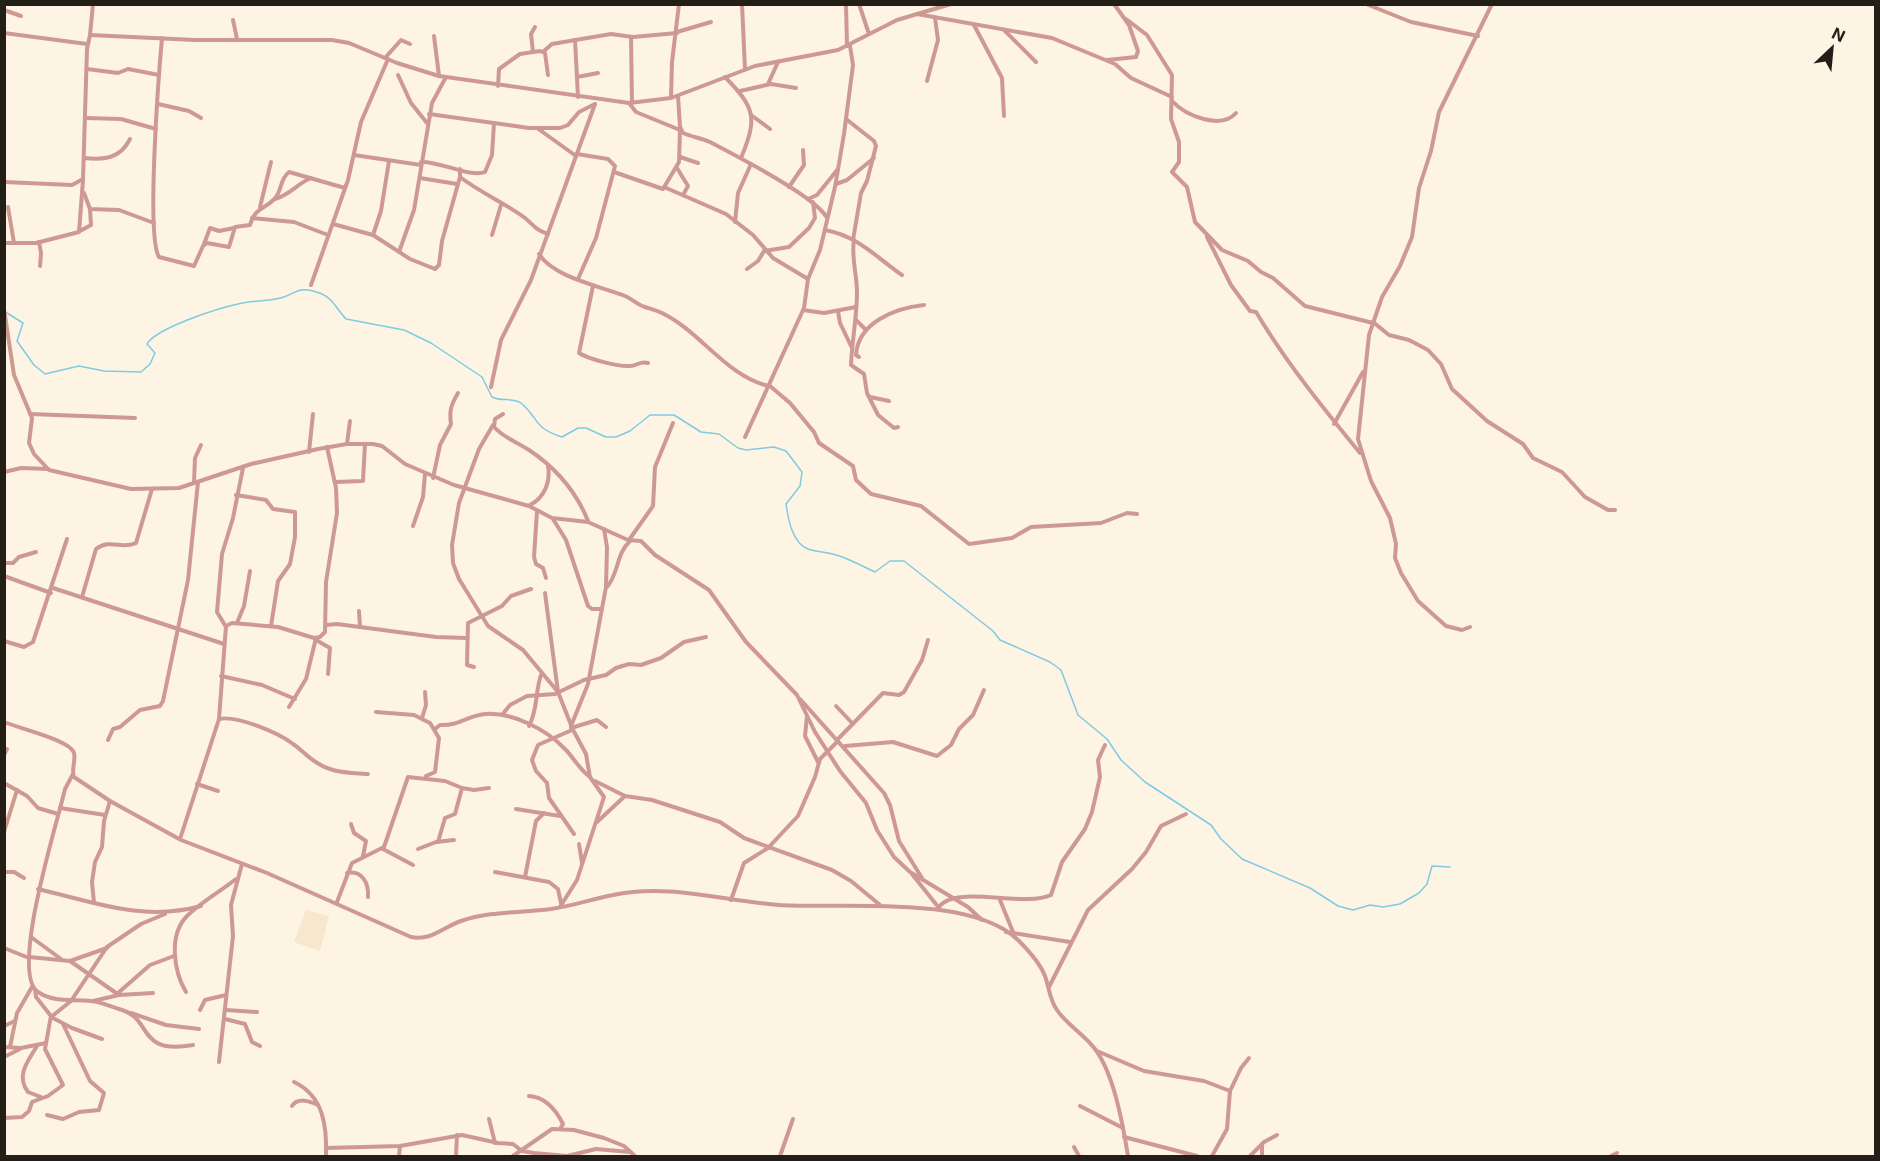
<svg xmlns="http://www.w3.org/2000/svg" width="1880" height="1161" viewBox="0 0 1880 1161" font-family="Inter,sans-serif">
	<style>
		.built { fill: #f7e7cc }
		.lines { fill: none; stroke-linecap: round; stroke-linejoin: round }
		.stream { stroke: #7ecbe3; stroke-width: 1.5 }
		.street { stroke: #ce9992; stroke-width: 4 }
	</style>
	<rect width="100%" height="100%" fill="#fdf4e4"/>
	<!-- built -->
	<path class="built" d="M 306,910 L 329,916 L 320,951 L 294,942 Z"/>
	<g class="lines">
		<!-- stream -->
		<path class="stream" d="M 7,313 L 23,323 L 17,341 L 34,365 L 45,374 L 79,366 L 104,371 L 141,372 L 150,364 L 155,353 L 147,344 C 156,328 219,308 238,304 C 252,300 270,302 284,297 C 296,293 298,287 313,291 C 332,295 334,306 346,319 L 404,330 L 431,343 L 482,377 L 492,397 C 501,402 512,397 521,403 C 539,418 533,428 562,437 L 578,428 L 586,428 L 606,437 L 616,437 L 630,431 L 650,415 L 674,415 L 701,432 L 719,434 L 738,448 L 746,450 L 774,447 L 786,451 L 802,472 L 800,486 L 786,504 C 788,518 792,543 808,549 C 816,552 827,552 836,555 C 850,559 862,566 875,572 L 890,561 L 904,561 L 993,631 L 1000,640 L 1050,662 L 1061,670 L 1078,715 L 1107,739 L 1121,760 L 1145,782 L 1211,825 L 1221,839 L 1242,859 L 1310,888 L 1338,906 L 1353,910 L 1370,905 L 1383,907 L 1400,904 L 1419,893 L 1427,884 L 1432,866 L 1450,867"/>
		<!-- street -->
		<g class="street">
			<path d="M 93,4 L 90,35 L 195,40 L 332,40 L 349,43 L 397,63 L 439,76 L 629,103 L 671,98 L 755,66 L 838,50 L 897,20 L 951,4"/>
			<path d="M 742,4 L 745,69"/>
			<path d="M 846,4 L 847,46"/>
			<path d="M 859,4 L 869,34"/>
			<path d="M 1366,4 L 1411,22 L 1478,36"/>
			<path d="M 4,10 L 21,16"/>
			<path d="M 917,14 L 1052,38 L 1115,64 L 1131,78 L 1172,97"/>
			<path d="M 1126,19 L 1147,35 L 1172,75 L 1171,119 L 1179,142 L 1179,162 L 1172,172 L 1187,187 L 1195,222 L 1222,250 L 1248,261 L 1261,272 L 1273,278 L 1305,306 L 1373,323"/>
			<path d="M 233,20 L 237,39"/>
			<path d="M 974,25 L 1002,78 L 1004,116"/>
			<path d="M 1004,30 L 1036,62"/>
			<path d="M 677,32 L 711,22"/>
			<path d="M 4,33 L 87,44"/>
			<path d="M 434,36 L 439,76"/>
			<path d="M 631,37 L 632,103"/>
			<path d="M 162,38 C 159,71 146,237 159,257 L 194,266 L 203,246 L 207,243 L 229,247 L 235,227 L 250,225 C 256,205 266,210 276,197 C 282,189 280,179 289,172 L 345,188"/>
			<path d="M 575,40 L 578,97"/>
			<path d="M 544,51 L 552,44 L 611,34 L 633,37 L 677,33"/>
			<path d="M 533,52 L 531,34 L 535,27"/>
			<path d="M 385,58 L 401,40 L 410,44"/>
			<path d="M 1107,60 L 1136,57 L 1138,51 L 1129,25 L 1114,4"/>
			<path d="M 87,69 L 118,73 L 128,69 L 159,75"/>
			<path d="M 398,75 L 411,103 L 427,123"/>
			<path d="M 577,77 L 598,73"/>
			<path d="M 725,77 C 755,108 758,117 741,158"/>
			<path d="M 927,81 L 938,40 L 935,18"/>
			<path d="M 768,84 L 778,62"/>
			<path d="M 498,86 L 499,69 L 520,54 L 540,51 L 545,53 L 548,75"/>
			<path d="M 740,91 L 771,84 L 796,88"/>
			<path d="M 678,96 L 680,127 L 683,133 C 692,137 701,138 710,142 C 733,154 817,197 827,218"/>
			<path d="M 671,98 L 672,62 L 679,4"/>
			<path d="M 1172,101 C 1186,116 1221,130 1236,113"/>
			<path d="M 629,103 L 636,112 L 680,130"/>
			<path d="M 158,104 L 189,111 L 201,118"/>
			<path d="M 429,114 L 529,128 L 560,128 L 568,125 L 579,112 L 595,104"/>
			<path d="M 751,115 L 770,129"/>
			<path d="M 86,118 L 121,119 L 156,129"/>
			<path d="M 846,119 L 874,141 L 876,146 L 867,181 L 861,193 L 853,240"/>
			<path d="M 537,128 L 576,156"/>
			<path d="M 577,154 L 608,159 L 615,166 L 596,238 L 578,279"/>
			<path d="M 354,155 L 421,165"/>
			<path d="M 680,157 L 698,163"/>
			<path d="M 84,158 C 104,160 120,159 130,139"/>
			<path d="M 421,162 C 440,161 470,178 485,172 L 492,155 L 494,123"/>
			<path d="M 677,168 L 688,186 L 683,195"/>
			<path d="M 614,172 L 663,189 L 679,162 L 680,129"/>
			<path d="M 460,177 C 481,193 505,203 525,218 C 534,225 534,229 548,234"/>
			<path d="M 420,178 L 457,184"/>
			<path d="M 4,182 L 72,185 L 83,179 L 87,49 L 90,35"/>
			<path d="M 836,184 L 847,180 L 874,158"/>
			<path d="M 664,187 L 726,214 L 753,235 L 773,258 L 808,279"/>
			<path d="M 789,187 L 804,165 L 803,150"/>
			<path d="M 84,193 L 90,209 L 119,210 L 154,223"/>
			<path d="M 275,199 C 290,195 298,183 311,178"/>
			<path d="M 808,199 L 817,195 L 838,169"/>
			<path d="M 8,207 L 14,243"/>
			<path d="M 260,207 L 271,162"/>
			<path d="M 252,218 L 294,222 L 328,235"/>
			<path d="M 735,222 L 738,193 L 751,164"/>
			<path d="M 333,224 L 373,235 L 410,259 L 435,269 L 439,265 L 442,241 L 460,177 L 460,169"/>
			<path d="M 825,230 C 858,236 876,257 902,275"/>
			<path d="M 80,231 L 91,225 L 90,209"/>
			<path d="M 373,235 L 381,211 L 389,161"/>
			<path d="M 492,235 L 501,205"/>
			<path d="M 1207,237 L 1231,285 L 1250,311 L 1256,312 C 1286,362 1323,408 1360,453"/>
			<path d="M 854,240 C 851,258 857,274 857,292 C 857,317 852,340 851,365 L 864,374 L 867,393 L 878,415 L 894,428 L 898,427"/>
			<path d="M 39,242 L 41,253 L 40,266"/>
			<path d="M 4,243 L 36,243 L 79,232 L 83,180"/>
			<path d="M 204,244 L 210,228 L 219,231 L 234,228"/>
			<path d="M 764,251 L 789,247 L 809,228 L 815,218 L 813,202"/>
			<path d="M 399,252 L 414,210 L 432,103 L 446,77"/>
			<path d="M 539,254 C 553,277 600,286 625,296 C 632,299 638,305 645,307 C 651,309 656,310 662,313 C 701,332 725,375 768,386"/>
			<path d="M 747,269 L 758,261 L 764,251"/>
			<path d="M 311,285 L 348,180 L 361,122 L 388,59"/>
			<path d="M 593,286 L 579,353 C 588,359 619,367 630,366 C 637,366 639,361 648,363"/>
			<path d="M 4,309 L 14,375 L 32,418 L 29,443 L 34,454 L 49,470 L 131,489 L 179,488 L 251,464 L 318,449 L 347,444 L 373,444 L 382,446 L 405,464 L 454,485 L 529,506 L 552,518 L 588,522 L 628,540 L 641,541 L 655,555 L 709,590 L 746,642 L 797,695 L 815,732 L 840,771 L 866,803 L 877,830 L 894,857 L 910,872 L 968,907 L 982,920"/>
			<path d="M 803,310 L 824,313 L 856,307"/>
			<path d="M 838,311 L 840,323 L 852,348"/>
			<path d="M 856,320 L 866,330"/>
			<path d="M 1373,322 L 1389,335 L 1409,340 L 1428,350 L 1441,364 L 1452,389 L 1487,421 L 1523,444 L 1533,458 L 1562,472 L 1585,497 L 1608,510 L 1615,510"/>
			<path d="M 859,357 L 856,355 C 858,322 896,308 924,305"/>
			<path d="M 770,386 L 790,403 L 814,432 L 819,443 L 853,466 L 856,480 L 871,494 L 921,506 L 969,544 L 1012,538 L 1031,527 L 1101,523 L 1127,513 L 1137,514"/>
			<path d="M 491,387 L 501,340 L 531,280 L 595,104"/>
			<path d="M 870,397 L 889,401"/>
			<path d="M 30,414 L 135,418"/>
			<path d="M 503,414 L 495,419 L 494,427 C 504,438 517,442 529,450 C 556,468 576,491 588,521"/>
			<path d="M 1334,424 L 1363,372"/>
			<path d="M 493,425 L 479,449 L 459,503 L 452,545 L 453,563 L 459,579 L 488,626 L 523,650 L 558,692 L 571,725"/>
			<path d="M 745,437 L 804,308 L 808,279 L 820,250 L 835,187 L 844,134 L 853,65 L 850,46"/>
			<path d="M 347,444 L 350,421"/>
			<path d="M 309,452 L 313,414"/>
			<path d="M 4,472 L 21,468 L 48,469"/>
			<path d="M 433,478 L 440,445 L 451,424 C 449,411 451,405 458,393"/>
			<path d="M 335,482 L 363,481 L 365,444"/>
			<path d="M 194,483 L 195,458 L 201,445"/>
			<path d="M 236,495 L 266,500 L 273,509 L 295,512 L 295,537 L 290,564 L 278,581 L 271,626"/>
			<path d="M 530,505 C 544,498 551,482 548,466"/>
			<path d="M 537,511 L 534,557 L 536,564 L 543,568 L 546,578"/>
			<path d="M 553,519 L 566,540 L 588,606 L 592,609 L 601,609"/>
			<path d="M 413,526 L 423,497 L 425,474"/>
			<path d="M 629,540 L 653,506 L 655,467 L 673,423"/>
			<path d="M 4,563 L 13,563 L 19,557 L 36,552"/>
			<path d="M 4,576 L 51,593"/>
			<path d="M 607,587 C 619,573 616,554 630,541"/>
			<path d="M 53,588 L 224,644"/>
			<path d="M 545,593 L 558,692"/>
			<path d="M 82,597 L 96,549 C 110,538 122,550 136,543 L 152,489"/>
			<path d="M 359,611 L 360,627"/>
			<path d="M 237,623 L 244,606 L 250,571"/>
			<path d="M 326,625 L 337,624 L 436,637 L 467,638"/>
			<path d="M 226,627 L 217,612 L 222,554 L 233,518 L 243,468"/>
			<path d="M 1470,627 L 1462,630 L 1446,626 L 1418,601 L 1401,573 L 1395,558 L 1396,544 L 1390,518 L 1371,481 L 1358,439 L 1369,335 L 1382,297 L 1400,266 L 1412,237 L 1419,188 L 1431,151 L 1439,112 L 1492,4"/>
			<path d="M 316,640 L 330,648 L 328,674"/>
			<path d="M 4,641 L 24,647 L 33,642 L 67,539"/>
			<path d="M 474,667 L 467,665 L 468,623 L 502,606 L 511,596 L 531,589"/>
			<path d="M 221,676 L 262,685 L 295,699"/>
			<path d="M 800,699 L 884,793 L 890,805 L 899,841 L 922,878"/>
			<path d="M 836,706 L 853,724"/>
			<path d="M 289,707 L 306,679 L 316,638"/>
			<path d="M 376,712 L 414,715 L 430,723 L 439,738 L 435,772 L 426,776"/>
			<path d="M 502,715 L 510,705 L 527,696 L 555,694 L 584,680 L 606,675 L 616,668 L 629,664 L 641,665 L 661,658 L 684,642 L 706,637"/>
			<path d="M 807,716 L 805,736 L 818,762"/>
			<path d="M 422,718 L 426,705 L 425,692"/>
			<path d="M 219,719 C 237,715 279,733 293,744 C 302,750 309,759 319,764 C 333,773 352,773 368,774"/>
			<path d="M 4,722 C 18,728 70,740 74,753 C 76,761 71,769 74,777 L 110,801 L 181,840 L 267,873 L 411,937 C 432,941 443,927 461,921 C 490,911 521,913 551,909 C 572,906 592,899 613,895 C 669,883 723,901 779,905 C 841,909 971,894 1018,940 C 1028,950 1040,963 1045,976 C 1049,987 1050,1001 1057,1010 C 1067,1025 1084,1034 1095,1049 C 1114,1074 1123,1125 1128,1156"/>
			<path d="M 529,726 C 538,710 535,692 541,675"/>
			<path d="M 571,728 L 597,720 L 606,727"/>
			<path d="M 435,729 L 440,725 C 459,726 466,716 485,714 C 512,712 546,729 565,749 C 574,758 579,769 590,777"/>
			<path d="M 572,730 L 538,745 L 532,760 L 536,771 L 547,783 L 549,798 L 574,834"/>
			<path d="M 108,740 L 113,729 L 120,727 L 140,710 L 160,706 L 163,701 L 188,580 L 198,482"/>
			<path d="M 837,740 L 883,693 L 899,695 L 904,692 L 922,660 L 928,640"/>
			<path d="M 845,746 L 893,742 L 937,756 L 951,745 L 959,729 L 973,715 L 984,690"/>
			<path d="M 4,755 L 7,749"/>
			<path d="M 73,774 L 65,789 C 58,821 9,973 38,992 C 54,1003 74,999 91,1001 C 102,1002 111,1007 122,1010 C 153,1019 136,1055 193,1045"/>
			<path d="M 595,781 L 625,796 L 652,800 L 720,822 L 744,838 L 832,870 L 851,881 L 880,905"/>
			<path d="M 4,783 L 27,796 L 38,808 L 58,814"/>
			<path d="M 197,784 L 218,791"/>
			<path d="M 462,788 L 474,790 L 489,788"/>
			<path d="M 60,808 L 105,815"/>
			<path d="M 516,809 L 560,816"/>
			<path d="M 597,822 L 625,796"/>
			<path d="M 351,824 L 354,833 L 366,841 L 363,856"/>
			<path d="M 4,832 L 17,790"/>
			<path d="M 180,839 L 219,719 L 226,626 L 232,623 L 278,627 L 314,638 L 320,637 L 325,632 L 326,582 L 337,513 L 336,488 L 327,447"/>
			<path d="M 579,844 L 582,863"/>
			<path d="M 383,849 L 413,865"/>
			<path d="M 418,849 L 436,842 L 454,840"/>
			<path d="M 4,872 L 14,872 L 24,878"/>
			<path d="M 495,872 L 549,882 L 558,889 L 561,903"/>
			<path d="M 347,873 C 362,870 369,883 368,897"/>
			<path d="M 912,874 L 939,908"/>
			<path d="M 525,877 L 536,821 L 544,813"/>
			<path d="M 38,889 C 94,902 143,922 201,906"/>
			<path d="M 731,900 L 744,863 L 768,848 L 798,816 L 815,777 L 820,759 L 838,741"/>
			<path d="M 1000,900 L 1013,932"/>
			<path d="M 337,902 L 352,863 L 384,847 L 408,777 L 445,781 L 462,788 L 455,814 L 445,818 L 438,842"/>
			<path d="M 94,903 L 92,882 L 95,862 L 102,847 L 104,821 L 110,801"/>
			<path d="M 560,907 L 577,880 L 604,797 L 590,777 L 586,754 L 571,726 L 588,684 L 606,587 L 607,547 L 604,529"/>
			<path d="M 939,907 C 955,884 1023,908 1051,895 L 1062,862 L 1085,829 L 1092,812 L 1100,777 L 1098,760 L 1105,745"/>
			<path d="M 1006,932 L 1070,942"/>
			<path d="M 31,937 L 61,959"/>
			<path d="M 4,948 L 29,958"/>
			<path d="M 29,957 L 70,961 L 119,995"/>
			<path d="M 70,961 L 107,948"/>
			<path d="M 1049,987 L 1088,910 L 1132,869 L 1146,852 L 1161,826 L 1186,814"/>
			<path d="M 186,992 C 174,972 168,935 187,916 C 201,902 221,891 236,879"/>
			<path d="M 118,993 L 150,965 L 174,956"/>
			<path d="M 93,1001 L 119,995 L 153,993"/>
			<path d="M 200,1010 L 205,1000 L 226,995"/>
			<path d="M 226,1010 L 257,1012"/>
			<path d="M 131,1013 L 166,1025 L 199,1029"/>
			<path d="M 51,1017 L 71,1001 L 107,947 L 141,924 L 165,914"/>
			<path d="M 51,1017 L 72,1028 L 102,1039"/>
			<path d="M 225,1019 L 245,1024 L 252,1042 L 260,1046"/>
			<path d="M 4,1026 L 15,1021"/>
			<path d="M 37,1046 C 29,1060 15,1075 28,1092 L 41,1097"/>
			<path d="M 4,1047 L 21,1048 L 46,1043"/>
			<path d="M 10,1047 L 17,1013 L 32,987"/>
			<path d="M 1097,1051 L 1144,1071 L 1204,1081 L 1230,1091"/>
			<path d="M 4,1057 L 20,1049"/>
			<path d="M 219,1062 L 233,936 L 231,905 L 242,864"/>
			<path d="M 294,1082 C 324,1096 327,1127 326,1156"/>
			<path d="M 529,1096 C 546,1097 556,1110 563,1124 L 560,1129"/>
			<path d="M 292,1106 C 298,1097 309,1101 318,1105"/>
			<path d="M 1080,1106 L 1123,1128"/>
			<path d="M 47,1115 L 63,1119 L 79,1112 L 99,1110 L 104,1093 L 90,1081 L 63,1024"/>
			<path d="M 4,1118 L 22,1117 L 29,1111 L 32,1102 L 48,1096 L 63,1085 L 45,1049 L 51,1016 L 36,997 L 35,990"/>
			<path d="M 489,1119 L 495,1143"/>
			<path d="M 1124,1137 L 1197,1156"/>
			<path d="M 1074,1147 L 1079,1156"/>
			<path d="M 326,1148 L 400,1146 L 462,1135 L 498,1143 L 513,1144 L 522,1151 L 534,1153 L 567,1156 L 596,1149 L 630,1152"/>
			<path d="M 399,1156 L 400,1146"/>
			<path d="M 456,1156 L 457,1135"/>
			<path d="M 513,1156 L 552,1129 L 574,1130 L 604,1138 L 624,1146 L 635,1156"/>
			<path d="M 780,1156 L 793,1119"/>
			<path d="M 1212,1156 L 1227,1129 L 1230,1091 L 1241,1068 L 1249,1058"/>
			<path d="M 1250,1156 L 1264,1142 L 1277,1135"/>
			<path d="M 1262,1156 L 1262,1145"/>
			<path d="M 1611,1156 L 1617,1153"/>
		</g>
	</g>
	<!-- border -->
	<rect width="1880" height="1161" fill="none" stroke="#231f18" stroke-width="12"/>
	<!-- north arrow -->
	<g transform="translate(1832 48) rotate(26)" stroke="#fdf4e4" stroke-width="4.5" paint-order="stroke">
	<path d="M0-4.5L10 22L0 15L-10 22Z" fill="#231f18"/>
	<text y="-9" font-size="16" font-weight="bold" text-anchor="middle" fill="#231f18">N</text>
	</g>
</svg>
